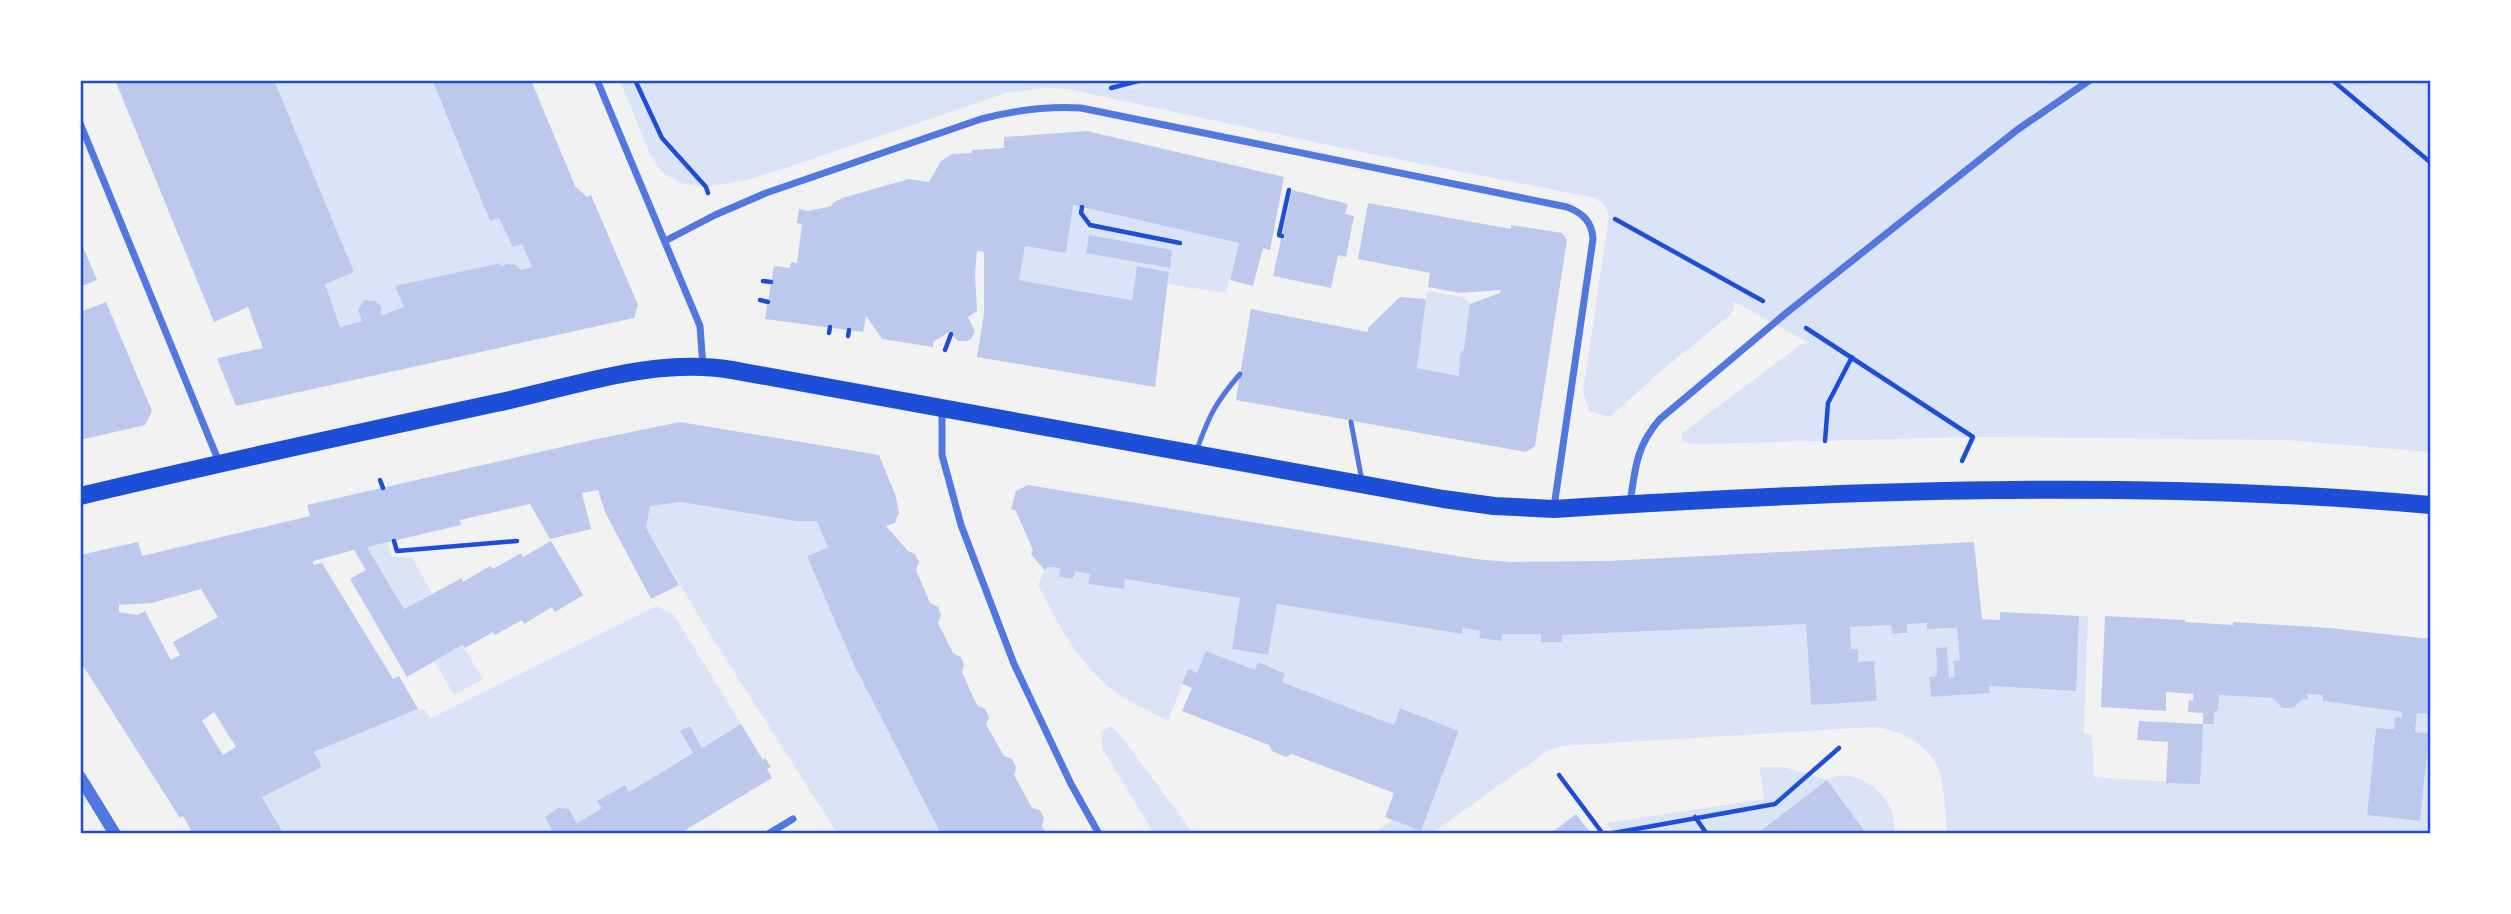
<svg xmlns="http://www.w3.org/2000/svg" width="2511" height="914" viewBox="0 0 2511 914" font-family="'DM Sans',sans-serif">
	<style>
		.green { fill: #dbe4f7 }
		.building { fill: #bdc9ec; fill-rule: evenodd }
		.lines { fill: none; stroke-linecap: round; stroke-linejoin: round }
		.path { stroke: #1d4ed8; stroke-width: 4.5 }
		.service { stroke: #5277de; stroke-width: 5 }
		.minor { stroke: #5277de; stroke-width: 7 }
		.tertiary { stroke: #5277de; stroke-width: 12 }
		.primary { stroke: #1d4ed8; stroke-width: 18 }
		.neatline { fill: none; stroke: #1d4ed8; stroke-width: 2.5 }
	</style>
	<rect width="100%" height="100%" fill="#f2f2f2"/>
	<!-- green -->
	<g class="green">
		<path d="M 274,81 L 432,81 L 490,221 L 499,218 L 522,244 L 532,267 L 521,270 C 514,264 509,263 501,266 L 499,263 L 396,286 L 404,307 L 382,315 L 381,307 L 376,301 L 365,300 L 358,310 L 362,321 L 340,327 L 325,284 L 353,271 Z"/>
		<path d="M 620,81 L 2430,81 L 2430,452 L 2287,440 L 1973,437 L 1696,444 L 1683,442 L 1681,434 L 1802,344 L 1809,343 L 1733,301 L 1734,308 L 1730,315 L 1654,377 L 1610,417 L 1589,411 L 1583,392 L 1609,216 L 1604,205 L 1595,198 L 1356,151 L 1068,89 L 1046,88 L 1006,93 L 783,169 L 743,181 L 706,187 L 680,183 L 662,172 L 650,154 Z"/>
		<path d="M 1073,205 L 1239,243 L 1226,293 L 1168,284 L 1169,272 L 1138,266 L 1132,300 L 1019,280 L 1025,246 Z"/>
		<path d="M 1427,291 L 1463,297 L 1470,304 L 1464,349 L 1460,354 L 1459,376 L 1417,368 Z"/>
		<path d="M 681,502 L 796,521 L 817,521 L 828,548 L 808,556 L 853,663 L 941,833 L 837,833 L 708,631 L 646,528 L 650,506 Z"/>
		<path d="M 388,542 L 392,557 L 412,558 L 432,593 L 404,609 L 367,547 Z"/>
		<path d="M 1047,567 L 1060,568 L 1060,577 L 1073,579 L 1075,571 L 1090,574 L 1089,584 L 1123,589 L 1125,579 L 1240,598 L 1232,649 L 1268,655 L 1277,604 L 1461,634 L 1463,628 L 1481,631 L 1480,638 L 1501,641 L 1502,634 L 1541,634 L 1542,642 L 1562,642 L 1562,635 L 1806,624 L 1811,705 L 1877,701 L 1874,661 L 1858,662 L 1858,649 L 1851,649 L 1850,627 L 1891,625 L 1892,634 L 1906,634 L 1907,624 L 1927,623 L 1928,629 L 1957,628 L 1960,660 L 1953,661 L 1955,677 L 1949,678 L 1947,647 L 1936,648 L 1937,676 L 1929,677 L 1931,697 L 1989,693 L 1989,686 L 2075,691 L 2079,616 L 2088,616 L 2084,733 L 2092,734 L 2094,777 L 2199,784 L 2203,724 L 2214,724 L 2214,713 L 2218,710 L 2219,695 L 2273,698 L 2282,708 L 2292,708 L 2303,699 L 2307,700 L 2307,694 L 2323,695 L 2323,701 L 2402,712 L 2402,718 L 2395,718 L 2394,729 L 2376,728 L 2367,815 L 2428,733 L 2415,732 L 2417,713 L 2430,714 L 2430,833 L 1947,833 C 1945,815 1945,795 1941,777 C 1933,746 1902,730 1873,727 L 1561,746 L 1549,750 L 1432,833 L 1374,833 L 1393,820 L 1421,830 L 1459,731 L 1401,708 L 1394,725 L 1282,682 L 1285,672 L 1258,662 L 1255,670 L 1206,652 L 1197,673 L 1188,670 L 1168,721 C 1154,713 1138,706 1124,698 C 1083,673 1059,626 1038,585 Z"/>
		<path d="M 657,606 L 674,615 L 741,724 L 702,748 L 690,726 L 681,731 L 693,753 L 629,792 L 624,785 L 598,801 L 602,808 L 577,823 L 569,809 L 558,809 L 545,817 L 554,833 L 284,833 L 262,797 L 322,767 L 314,752 L 418,709 L 425,710 L 431,718 Z"/>
		<path d="M 462,645 L 483,679 L 454,695 L 434,661 Z"/>
		<path d="M 1110,726 L 1117,731 L 1193,833 L 1154,833 L 1103,750 L 1101,732 Z"/>
		<path d="M 1759,767 L 1784,767 L 1827,780 C 1850,767 1878,785 1889,806 C 1894,814 1894,824 1895,833 L 1867,833 L 1827,780 L 1756,833 L 1614,833 L 1606,823 L 1764,799 Z"/>
	</g>
	<!-- building -->
	<g class="building">
		<path d="M 115,80 L 274,80 L 354,272 L 325,284 L 340,327 L 362,321 L 358,310 L 364,300 L 376,301 L 381,307 L 382,315 L 404,307 L 395,286 L 500,263 L 501,266 L 507,264 L 516,265 L 521,270 L 532,267 L 522,244 L 513,247 L 499,218 L 490,221 L 432,80 L 531,80 L 575,186 L 587,197 L 591,195 L 638,305 L 634,318 L 236,406 L 218,361 L 218,358 L 263,348 L 248,307 L 214,322 Z"/>
		<path d="M 1087,131 L 1284,177 L 1270,250 L 1263,248 L 1253,286 L 1230,280 L 1239,243 L 1073,205 L 1066,253 L 1025,246 L 1019,280 L 1079,291 L 1132,300 L 1137,266 L 1169,272 L 1155,387 L 977,357 L 984,313 L 984,252 L 977,251 L 975,275 L 977,311 L 968,317 L 975,331 L 971,339 L 967,341 L 958,341 L 949,332 L 933,342 L 933,347 L 882,339 L 866,316 L 863,332 L 765,319 L 774,266 L 790,268 L 791,262 L 797,263 L 802,224 L 797,223 L 799,209 L 808,211 L 832,206 L 833,203 L 842,198 L 909,179 L 929,182 L 941,161 L 952,154 L 972,153 L 972,150 L 1004,148 L 1004,137 Z"/>
		<path d="M 1292,190 L 1348,204 L 1345,214 L 1354,216 L 1346,257 L 1338,255 L 1331,288 L 1273,276 Z"/>
		<path d="M 1368,203 L 1511,229 L 1511,225 L 1562,233 L 1567,240 L 1535,446 L 1526,452 L 1236,400 L 1251,309 L 1368,332 L 1368,328 L 1400,297 L 1426,299 L 1417,368 L 1459,376 L 1460,354 L 1464,349 L 1470,304 L 1500,293 L 1501,290 L 1460,293 L 1428,287 L 1430,273 L 1358,259 Z"/>
		<path d="M 1089,235 L 1172,250 L 1170,268 L 1086,253 Z"/>
		<path d="M 80,240 L 97,280 L 80,287 Z"/>
		<path d="M 106,302 L 152,411 L 145,425 L 80,440 L 80,312 Z"/>
		<path d="M 680,422 L 879,455 L 895,494 L 899,512 L 895,523 L 886,526 L 908,551 L 915,554 L 919,562 L 916,570 L 930,603 L 938,607 L 941,615 L 938,623 L 953,653 L 961,657 L 964,665 L 962,672 L 974,699 L 978,706 L 985,709 L 989,717 L 986,725 L 988,728 L 1004,756 L 1012,759 L 1016,767 L 1014,775 L 1032,808 L 1040,810 L 1044,818 L 1042,826 L 1046,834 L 941,834 L 853,663 L 807,556 L 828,548 L 817,521 L 796,521 L 681,502 L 650,506 L 646,528 L 679,585 L 651,599 L 605,512 L 598,490 L 582,493 L 591,529 L 550,539 L 530,504 L 460,520 L 461,525 L 367,547 L 404,609 L 462,578 L 463,582 L 490,566 L 493,569 L 521,553 L 523,557 L 551,541 L 583,595 L 555,612 L 552,607 L 524,624 L 522,620 L 495,635 L 493,632 L 465,648 L 462,645 L 407,677 L 350,579 L 366,570 L 354,550 L 313,561 L 313,565 L 322,563 L 393,679 L 399,676 L 418,709 L 314,752 L 322,767 L 262,797 L 284,834 L 193,834 L 183,816 L 180,818 L 80,661 L 80,555 L 138,542 L 142,556 L 310,516 L 307,505 L 592,440 ZM 201,589 L 218,617 L 173,642 L 180,655 L 171,660 L 145,611 L 137,615 L 119,612 L 119,605 L 152,603 ZM 214,712 L 236,747 L 223,755 L 202,721 Z"/>
		<path d="M 1028,485 L 1475,559 L 1510,562 L 1608,561 L 1974,542 L 1982,619 L 2000,620 L 2000,612 L 2079,616 L 2076,691 L 1989,686 L 1990,693 L 1931,697 L 1929,677 L 1937,676 L 1936,648 L 1947,647 L 1949,678 L 1955,677 L 1953,661 L 1960,660 L 1957,628 L 1927,629 L 1927,623 L 1907,624 L 1907,633 L 1892,634 L 1891,625 L 1850,627 L 1851,649 L 1858,649 L 1858,662 L 1874,661 L 1877,701 L 1811,705 L 1806,624 L 1562,635 L 1562,642 L 1541,642 L 1541,634 L 1502,634 L 1501,641 L 1479,638 L 1481,631 L 1463,628 L 1462,634 L 1277,604 L 1268,655 L 1232,649 L 1240,598 L 1125,579 L 1124,589 L 1088,584 L 1090,574 L 1075,571 L 1073,579 L 1059,577 L 1060,568 L 1047,567 L 1045,571 L 1031,554 L 1033,550 L 1016,511 L 1011,509 L 1016,491 Z"/>
		<path d="M 2105,616 L 2185,620 L 2185,622 L 2233,625 L 2233,622 L 2330,628 L 2430,639 L 2430,714 L 2417,713 L 2415,732 L 2429,733 L 2420,821 L 2367,815 L 2376,728 L 2394,729 L 2395,717 L 2402,718 L 2402,712 L 2323,701 L 2323,695 L 2307,694 L 2308,700 L 2303,699 L 2293,708 L 2282,708 L 2273,698 L 2219,695 L 2218,710 L 2214,713 L 2214,724 L 2203,724 L 2200,784 L 2166,783 L 2168,742 L 2137,740 L 2139,721 L 2203,724 L 2203,713 L 2188,712 L 2189,700 L 2193,701 L 2194,694 L 2166,692 L 2166,711 L 2101,707 Z"/>
		<path d="M 1206,651 L 1255,670 L 1258,662 L 1285,673 L 1282,682 L 1394,725 L 1400,708 L 1459,731 L 1421,831 L 1385,817 L 1394,793 L 1292,754 L 1286,757 L 1272,751 L 1269,745 L 1182,711 L 1192,688 L 1182,684 L 1188,669 L 1197,673 Z"/>
		<path d="M 741,724 L 763,760 L 765,758 L 771,767 L 767,769 L 772,778 L 679,834 L 554,834 L 545,817 L 558,808 L 569,809 L 577,823 L 602,808 L 597,801 L 625,785 L 629,792 L 693,753 L 680,731 L 690,726 L 702,748 Z"/>
		<path d="M 1827,780 L 1867,834 L 1756,834 Z"/>
		<path d="M 1576,814 L 1591,834 L 1550,834 Z"/>
	</g>
	<g class="lines">
		<!-- path -->
		<g class="path">
			<path d="M 635,80 L 662,138 L 706,187 L 708,193"/>
			<path d="M 2332,80 L 2430,162"/>
			<path d="M 1111,88 L 1142,80"/>
			<path d="M 1082,207 L 1081,213 L 1090,225 L 1180,243"/>
			<path d="M 1615,219 L 1763,301"/>
			<path d="M 1282,236 L 1279,235 L 1289,190"/>
			<path d="M 763,281 L 771,282"/>
			<path d="M 760,300 L 768,302"/>
			<path d="M 1806,328 L 1973,437 L 1962,461"/>
			<path d="M 829,333 L 830,327"/>
			<path d="M 848,336 L 849,330"/>
			<path d="M 945,350 L 951,334"/>
			<path d="M 1825,441 L 1828,403 L 1852,357"/>
			<path d="M 380,480 L 383,488"/>
			<path d="M 394,541 L 397,551 L 517,541"/>
			<path d="M 1559,775 L 1603,834"/>
			<path d="M 1695,817 L 1707,834"/>
			<path d="M 1608,834 L 1775,804 L 1839,748"/>
		</g>
		<!-- service -->
		<g class="service">
			<path d="M 1351,422 L 1362,481"/>
			<path d="M 1196,452 C 1209,416 1215,403 1240,374"/>
		</g>
		<!-- minor -->
		<g class="minor">
			<path d="M 597,80 L 700,326 L 703,367"/>
			<path d="M 80,123 L 219,462"/>
			<path d="M 665,241 L 715,215 L 766,193 L 981,119 C 1015,110 1046,106 1081,108 L 1567,207 C 1583,213 1592,222 1593,239 L 1554,507"/>
			<path d="M 942,410 L 942,455 L 961,525 L 1014,664 L 1071,784 L 1099,834"/>
			<path d="M 1630,504 C 1635,469 1636,446 1660,419 L 1785,314 L 2017,130 L 2090,80"/>
			<path d="M 768,834 L 793,819"/>
		</g>
		<!-- tertiary -->
		<path class="tertiary" d="M 80,777 L 115,834"/>
		<!-- primary -->
		<path class="primary" d="M 80,496 C 219,463 357,433 496,403 C 574,387 651,357 732,370 L 1443,499 L 1494,506 L 1554,509 C 1846,490 2139,479 2430,505"/>
	</g>
	<!-- border -->
	<rect width="2511" height="914" fill="none" stroke="#ffffff" stroke-width="164"/>
	<rect x="82" y="82" width="2347" height="750" class="neatline"/>
</svg>
